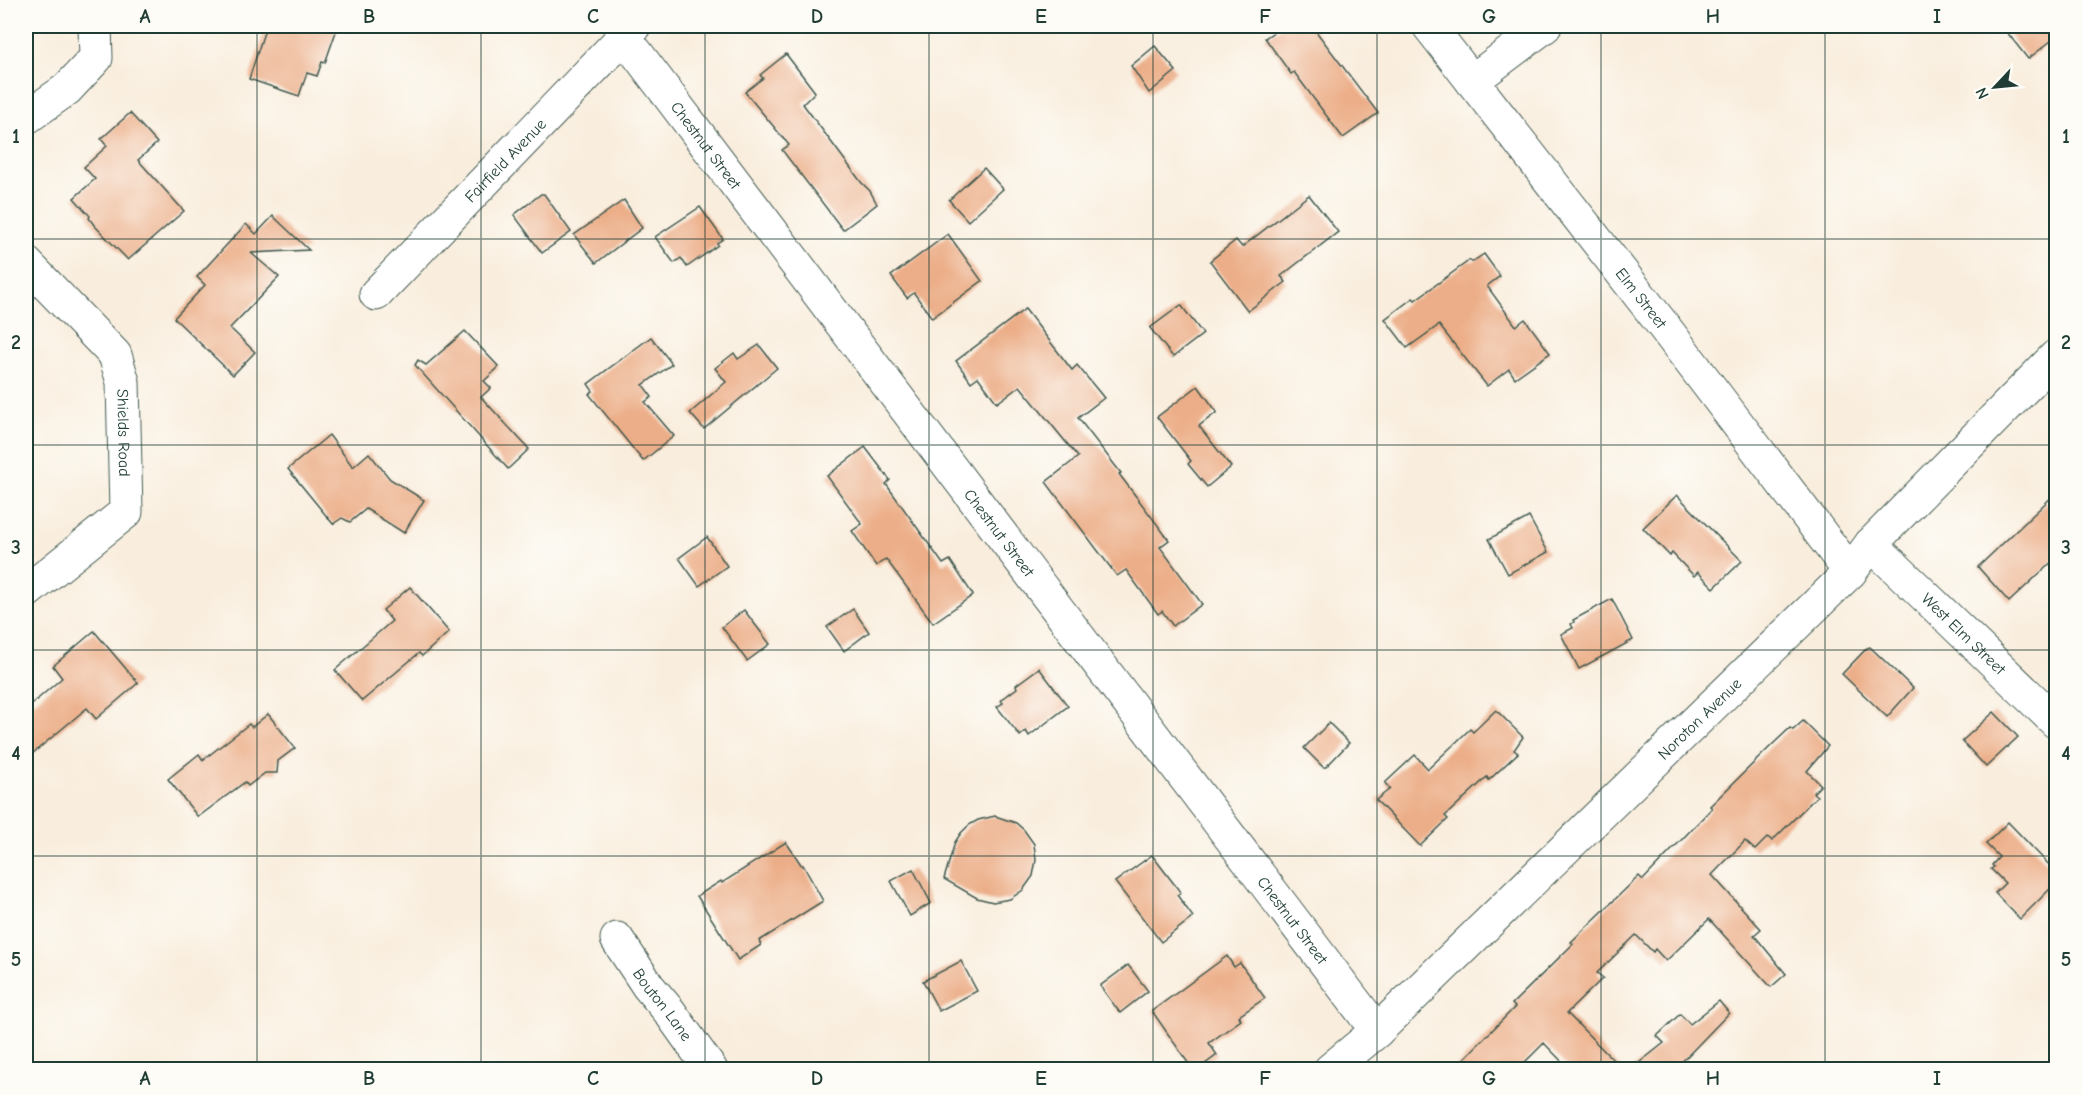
<svg xmlns="http://www.w3.org/2000/svg" width="2082" height="1095" viewBox="0 0 2082 1095" font-family="'Comic Neue',sans-serif">
	<style>
		.building { fill: #ecae88 }
		.lines { fill: none; stroke-linecap: round; stroke-linejoin: round }
		.minor-casing { stroke: #40584e; stroke-width: 35 }
		.secondary-casing { stroke: #40584e; stroke-width: 35 }
		.minor { stroke: #fff; stroke-width: 33 }
		.secondary { stroke: #fff; stroke-width: 33 }
		.grid { fill: none; stroke: #1f3d34; stroke-width: 1.5; stroke-opacity: 0.55 }
		.labels { text-anchor: middle; stroke-width: 6; stroke-linejoin: round; paint-order: stroke }
		.street-label { font-size: 16px; fill: #1f3d34; stroke: #fdfcf7 }
		.neatline { fill: none; stroke: #1f3d34; stroke-width: 2 }
		.grid-label { font-size: 20px; text-anchor: middle; font-weight: bold; fill: #1f3d34 }
	</style>
	<rect width="100%" height="100%" fill="#fdfcf7"/>
	<filter id="ink" filterUnits="userSpaceOnUse"><feTurbulence type="fractalNoise" baseFrequency=".0167" numOctaves="2"/><feDisplacementMap in="SourceGraphic" scale="12" xChannelSelector="R" yChannelSelector="G"/><feConvolveMatrix kernelMatrix="1 2 1 2 8 2 1 2 1" color-interpolation-filters="sRGB"/></filter>
	<filter id="wash" filterUnits="userSpaceOnUse"><feTurbulence type="fractalNoise" baseFrequency=".008" numOctaves="4" result="noise"/><feDisplacementMap in="SourceGraphic" scale="24" xChannelSelector="R" yChannelSelector="G"/><feGaussianBlur stdDeviation="1.35" result="paint"/><feColorMatrix in="noise" values="0 0 0 0 0 0 0 0 0 0 0 0 0 0 0 0 0 1.4 0 .05"/><feComposite in="paint" operator="in"/></filter>
	<g filter="url(#wash)">
		<rect width="100%" height="100%" fill="#f9eede"/>
		<g id="blocks">
			<!-- building -->
			<g class="building">
				<path d="M 266,26 L 338,26 L 325,63 L 322,62 L 317,76 L 307,73 L 299,96 L 249,79 Z"/>
				<path d="M 1283,26 L 1312,26 L 1378,113 L 1343,138 L 1294,72 L 1291,74 L 1265,38 Z"/>
				<path d="M 2002,26 L 2056,26 L 2056,37 L 2028,59 Z"/>
				<path d="M 1155,46 L 1176,71 L 1149,93 L 1131,66 Z"/>
				<path d="M 786,54 L 815,92 L 803,104 L 861,182 L 870,191 L 877,204 L 843,230 L 782,150 L 789,145 L 745,92 L 763,78 L 760,75 Z"/>
				<path d="M 130,113 L 157,143 L 138,160 L 184,211 L 128,260 L 94,225 L 89,218 L 90,216 L 74,198 L 95,179 L 84,167 L 107,146 L 101,139 Z"/>
				<path d="M 984,168 L 1003,189 L 968,221 L 949,200 Z"/>
				<path d="M 541,194 L 544,194 L 571,232 L 542,253 L 514,215 Z"/>
				<path d="M 1309,195 L 1338,232 L 1281,276 L 1286,282 L 1248,311 L 1210,261 L 1236,240 L 1242,247 Z"/>
				<path d="M 624,200 L 642,228 L 596,263 L 574,235 Z"/>
				<path d="M 700,207 L 723,239 L 717,243 L 718,245 L 687,267 L 681,258 L 674,263 L 655,237 Z"/>
				<path d="M 273,216 L 309,250 L 251,253 L 279,277 L 230,328 L 255,352 L 233,375 L 174,318 L 205,285 L 197,277 L 246,224 L 256,234 Z"/>
				<path d="M 948,234 L 982,281 L 932,318 L 914,293 L 907,298 L 891,276 Z"/>
				<path d="M 1484,254 L 1500,276 L 1487,286 L 1516,326 L 1525,319 L 1550,353 L 1515,378 L 1509,369 L 1487,386 L 1439,325 L 1407,348 L 1385,319 L 1413,298 L 1415,300 L 1470,260 L 1472,262 Z"/>
				<path d="M 1181,305 L 1203,334 L 1173,357 L 1150,328 Z"/>
				<path d="M 1025,309 L 1072,370 L 1077,365 L 1104,398 L 1078,418 L 1121,473 L 1119,474 L 1169,540 L 1160,547 L 1202,604 L 1173,626 L 1162,611 L 1158,614 L 1126,570 L 1117,576 L 1046,482 L 1078,457 L 1020,386 L 997,403 L 978,377 L 971,382 L 956,361 Z"/>
				<path d="M 465,331 L 499,367 L 484,381 L 491,388 L 481,397 L 529,449 L 508,469 L 415,365 L 418,360 L 426,365 Z"/>
				<path d="M 651,337 L 672,364 L 643,385 L 652,397 L 645,402 L 674,436 L 643,461 L 589,394 L 593,391 L 588,384 Z"/>
				<path d="M 759,345 L 777,368 L 704,429 L 690,413 L 726,382 L 715,368 L 734,353 L 738,359 Z"/>
				<path d="M 1198,386 L 1217,412 L 1199,426 L 1231,467 L 1207,487 L 1188,464 L 1191,461 L 1157,417 Z"/>
				<path d="M 329,435 L 353,467 L 369,453 L 390,479 L 424,500 L 404,533 L 366,509 L 350,522 L 342,518 L 333,524 L 288,469 Z"/>
				<path d="M 865,447 L 890,480 L 886,484 L 943,564 L 950,560 L 973,595 L 933,623 L 886,559 L 876,566 L 852,531 L 862,524 L 827,476 Z"/>
				<path d="M 2056,493 L 2056,558 L 2009,602 L 1978,567 Z"/>
				<path d="M 1677,495 L 1742,561 L 1714,588 L 1698,572 L 1694,576 L 1672,553 L 1670,556 L 1643,528 Z"/>
				<path d="M 1529,517 L 1548,552 L 1508,574 L 1489,539 Z"/>
				<path d="M 707,537 L 727,566 L 699,586 L 679,558 Z"/>
				<path d="M 410,587 L 449,632 L 422,656 L 419,653 L 362,701 L 335,670 L 392,621 L 383,610 Z"/>
				<path d="M 1612,599 L 1633,640 L 1579,669 L 1561,634 L 1573,628 L 1571,624 L 1574,622 L 1573,620 Z"/>
				<path d="M 853,609 L 869,632 L 844,651 L 827,627 Z"/>
				<path d="M 744,610 L 770,644 L 747,661 L 722,627 Z"/>
				<path d="M 94,631 L 138,683 L 96,719 L 87,708 L 26,759 L 26,709 L 62,678 L 53,666 Z"/>
				<path d="M 1870,647 L 1913,688 L 1887,717 L 1842,674 L 1867,648 Z"/>
				<path d="M 1039,668 L 1068,706 L 1029,736 L 1026,731 L 1020,736 L 997,707 L 1003,703 L 1001,700 L 1017,688 L 1016,685 Z"/>
				<path d="M 1496,710 L 1523,737 L 1514,750 L 1518,753 L 1489,780 L 1487,777 L 1445,816 L 1448,819 L 1420,846 L 1376,800 L 1390,789 L 1385,783 L 1415,755 L 1428,769 L 1470,729 L 1473,732 Z"/>
				<path d="M 1994,712 L 2018,737 L 1986,767 L 1962,741 Z"/>
				<path d="M 268,714 L 295,748 L 278,761 L 277,773 L 265,773 L 248,786 L 245,782 L 198,817 L 168,779 L 199,754 L 203,760 L 249,724 L 252,727 Z"/>
				<path d="M 1803,721 L 1828,746 L 1807,771 L 1821,785 L 1813,793 L 1817,796 L 1772,841 L 1768,837 L 1755,850 L 1745,841 L 1712,875 L 1761,929 L 1754,935 L 1786,974 L 1771,987 L 1709,919 L 1666,961 L 1655,949 L 1653,952 L 1636,935 L 1597,973 L 1603,978 L 1567,1013 L 1623,1070 L 1570,1070 L 1544,1043 L 1517,1070 L 1453,1070 L 1515,1007 L 1512,1004 L 1573,944 L 1571,942 L 1639,876 L 1643,880 L 1712,808 L 1710,806 L 1774,743 L 1790,728 L 1793,730 Z"/>
				<path d="M 1329,723 L 1349,743 L 1326,767 L 1323,767 L 1304,748 Z"/>
				<path d="M 995,816 L 1016,823 L 1024,830 L 1034,844 L 1036,860 L 1033,876 L 1023,890 L 1010,899 L 993,902 L 977,898 L 944,879 L 955,842 L 961,833 L 969,825 L 978,820 Z"/>
				<path d="M 2008,822 L 2056,872 L 2056,883 L 2020,919 L 1995,893 L 2005,883 L 1991,869 L 1994,867 L 1992,865 L 1999,857 L 1986,844 Z"/>
				<path d="M 786,842 L 802,866 L 803,865 L 823,901 L 759,941 L 761,945 L 738,960 L 697,896 L 721,881 L 722,883 Z"/>
				<path d="M 1152,855 L 1181,893 L 1177,895 L 1193,917 L 1161,942 L 1115,882 Z"/>
				<path d="M 913,869 L 931,903 L 910,916 L 891,881 Z"/>
				<path d="M 1227,956 L 1234,967 L 1240,963 L 1265,998 L 1239,1016 L 1241,1020 L 1209,1043 L 1217,1055 L 1197,1070 L 1193,1070 L 1152,1011 Z"/>
				<path d="M 961,961 L 977,991 L 939,1011 L 923,981 Z"/>
				<path d="M 1128,965 L 1148,991 L 1120,1013 L 1100,986 Z"/>
				<path d="M 1719,1001 L 1729,1013 L 1674,1070 L 1630,1070 L 1664,1043 L 1657,1036 L 1680,1014 L 1690,1024 Z"/>
			</g>
		</g>
	</g>
	<g filter="url(#ink)">
		<use href="#blocks" fill-opacity="0" stroke="#40584e" stroke-width="1.5"/>
		<g class="lines">
			<!-- minor casing -->
			<g class="minor-casing">
				<g id="minor">
					<path id="s1" d="M 1429,26 L 1662,324 L 1850,572"/>
					<path id="s2" d="M 623,35 L 1377,1031"/>
					<path d="M 1472,81 L 1545,26"/>
					<path d="M 26,118 L 67,89 L 96,58 L 95,26"/>
					<path id="s3" d="M 26,263 L 115,355 L 123,382 L 126,512 L 26,592"/>
					<path id="s4" d="M 376,294 L 634,26"/>
					<path id="s5" d="M 1871,544 L 2056,722"/>
					<path id="s6" d="M 617,939 L 648,986 L 669,1011 L 711,1070"/>
				</g>
			</g>
			<!-- secondary casing -->
			<g class="secondary-casing">
				<g id="secondary">
					<path id="s7" d="M 1330,1070 L 1377,1031 L 1850,572 L 1871,544 L 2056,356"/>
				</g>
			</g>
			<!-- minor -->
			<use href="#minor" class="minor"/>
			<!-- secondary -->
			<use href="#secondary" class="secondary"/>
		</g>
	</g>
	<!-- grid -->
	<path class="grid" d="M 257,26 L 257,1070M 481,26 L 481,1070M 705,26 L 705,1070M 929,26 L 929,1070M 1153,26 L 1153,1070M 1377,26 L 1377,1070M 1601,26 L 1601,1070M 1825,26 L 1825,1070M 26,239 L 2056,239M 26,445 L 2056,445M 26,650 L 2056,650M 26,856 L 2056,856"/>
	<g class="labels">
		<!-- street labels -->
		<g class="street-label">
			<text dy="6" stroke="none"><textPath href="#s2" startOffset="138">Chestnut Street</textPath></text>
			<text dy="6" stroke="none"><textPath href="#s4" startOffset="186">Fairfield Avenue</textPath></text>
			<text dy="6" stroke="none"><textPath href="#s1" startOffset="345">Elm Street</textPath></text>
			<text dy="6" stroke="none"><textPath href="#s3" startOffset="207">Shields Road</textPath></text>
			<text dy="6" stroke="none"><textPath href="#s2" startOffset="624">Chestnut Street</textPath></text>
			<text dy="6" stroke="none"><textPath href="#s5" startOffset="129">West Elm Street</textPath></text>
			<text dy="6" stroke="none"><textPath href="#s7" startOffset="510">Noroton Avenue</textPath></text>
			<text dy="6" stroke="none"><textPath href="#s2" startOffset="1110">Chestnut Street</textPath></text>
			<text dy="6" stroke="none"><textPath href="#s6" startOffset="80">Bouton Lane</textPath></text>
		</g>
	</g>
	<!-- margin -->
	<rect width="2082" height="1095" fill="none" stroke="#fdfcf7" stroke-width="66"/>
	<!-- north arrow -->
	<g transform="translate(1995 87) rotate(244)" stroke="#fdfcf7" stroke-width="4.5" paint-order="stroke">
	<path d="M0-4.5L10 22L0 15L-10 22Z" fill="#1f3d34"/>
	<text y="-9" font-size="16" font-weight="bold" text-anchor="middle" fill="#1f3d34">N</text>
	</g>
	<rect x="33" y="33" width="2016" height="1029" class="neatline"/>
	<g class="grid-label">
		<text x="145" y="23">A</text>
		<text x="369" y="23">B</text>
		<text x="593" y="23">C</text>
		<text x="817" y="23">D</text>
		<text x="1041" y="23">E</text>
		<text x="1265" y="23">F</text>
		<text x="1489" y="23">G</text>
		<text x="1713" y="23">H</text>
		<text x="1937" y="23">I</text>
		<text x="16" y="143">1</text>
		<text x="2066" y="143">1</text>
		<text x="16" y="349">2</text>
		<text x="2066" y="349">2</text>
		<text x="16" y="554">3</text>
		<text x="2066" y="554">3</text>
		<text x="16" y="760">4</text>
		<text x="2066" y="760">4</text>
		<text x="16" y="966">5</text>
		<text x="2066" y="966">5</text>
		<text x="145" y="1085">A</text>
		<text x="369" y="1085">B</text>
		<text x="593" y="1085">C</text>
		<text x="817" y="1085">D</text>
		<text x="1041" y="1085">E</text>
		<text x="1265" y="1085">F</text>
		<text x="1489" y="1085">G</text>
		<text x="1713" y="1085">H</text>
		<text x="1937" y="1085">I</text>
	</g>
</svg>
